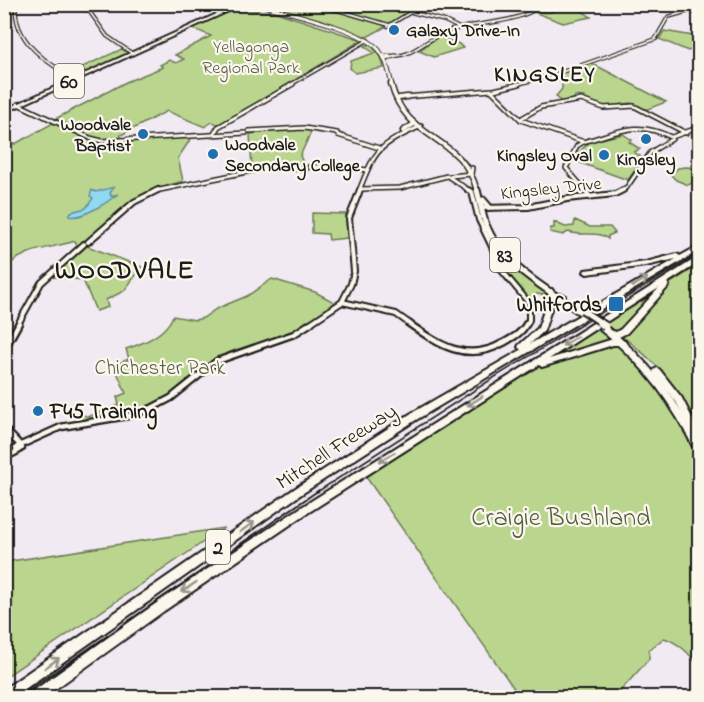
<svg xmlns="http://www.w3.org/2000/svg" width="704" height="702" viewBox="0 0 704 702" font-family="'Indie Flower',sans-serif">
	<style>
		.green { fill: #bad68e; stroke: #6b7955; stroke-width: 1.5 }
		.water { fill: #91d9f3; stroke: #628d9d; stroke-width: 1.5 }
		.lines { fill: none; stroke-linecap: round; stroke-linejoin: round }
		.secondary-far3-casing { stroke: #1c1c1c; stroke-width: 4.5 }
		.secondary-far2-casing { stroke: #1c1c1c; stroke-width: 6 }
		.secondary-far1-casing { stroke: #1c1c1c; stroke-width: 8 }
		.secondary-casing { stroke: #1c1c1c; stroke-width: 9 }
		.primary-far3-casing { stroke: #1c1c1c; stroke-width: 5 }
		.primary-far2-casing { stroke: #1c1c1c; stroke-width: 7 }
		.primary-far1-casing { stroke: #1c1c1c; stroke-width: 9 }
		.primary-casing { stroke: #1c1c1c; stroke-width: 11 }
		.highway-casing { stroke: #1c1c1c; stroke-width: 4 }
		.secondary-far3 { stroke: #fbf7ec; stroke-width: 2 }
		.secondary-far2 { stroke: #fbf7ec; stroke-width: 3 }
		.secondary-far1 { stroke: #fbf7ec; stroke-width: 4 }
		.secondary { stroke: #fbf7ec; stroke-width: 4.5 }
		.primary-far3 { stroke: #fbf7ec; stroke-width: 3 }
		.primary-far2 { stroke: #fbf7ec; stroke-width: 4 }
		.primary-far1 { stroke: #fbf7ec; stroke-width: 5 }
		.primary { stroke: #fbf7ec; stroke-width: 7 }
		.highway { fill: #fbf7ec; fill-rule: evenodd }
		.rail-far1 { stroke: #1c1c1c; stroke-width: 1.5 }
		.rail { stroke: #1c1c1c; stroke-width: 2 }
		.primary-bridge-far1-casing { stroke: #1c1c1c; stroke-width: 9; stroke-linecap: butt }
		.primary-bridge-casing { stroke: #1c1c1c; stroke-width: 11; stroke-linecap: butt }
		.primary-bridge-far1 { stroke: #fbf7ec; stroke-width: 5 }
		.primary-bridge { stroke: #fbf7ec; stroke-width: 7 }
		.oneway { stroke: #97948e }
		.poi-dot { fill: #1f6fb2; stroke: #fbf7ec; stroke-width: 2 }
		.labels { text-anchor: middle; stroke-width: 4.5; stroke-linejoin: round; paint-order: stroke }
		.far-poi-label { font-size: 18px; font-weight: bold; fill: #1c1c1c; stroke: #fbf7ec; text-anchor: start }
		.far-park-label { font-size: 18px; fill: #535d44; stroke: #fbf7ec }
		.far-street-label { font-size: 18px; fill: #1c1c1c; stroke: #fbf7ec }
		.shield { fill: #fbf7ec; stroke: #5f5e5a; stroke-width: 1.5 }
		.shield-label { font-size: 20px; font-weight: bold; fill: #1c1c1c }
		.poi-label { font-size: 21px; font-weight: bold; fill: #1c1c1c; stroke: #fbf7ec; text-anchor: end }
		.park-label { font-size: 21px; fill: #535d44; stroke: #fbf7ec }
		.street-label { font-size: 21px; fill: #1c1c1c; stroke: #fbf7ec }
		.far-district-label { font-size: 22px; font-weight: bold; letter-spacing: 1.5px; fill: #1c1c1c; stroke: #fbf7ec }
		.near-park-label { font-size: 26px; fill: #535d44; stroke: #fbf7ec }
		.district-label { font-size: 27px; font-weight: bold; letter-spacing: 1.5px; fill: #1c1c1c; stroke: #fbf7ec }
	</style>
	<rect width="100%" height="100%" fill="#f2eaf2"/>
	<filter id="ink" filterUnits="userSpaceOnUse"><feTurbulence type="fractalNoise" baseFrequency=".0167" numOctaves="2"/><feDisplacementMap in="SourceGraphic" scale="12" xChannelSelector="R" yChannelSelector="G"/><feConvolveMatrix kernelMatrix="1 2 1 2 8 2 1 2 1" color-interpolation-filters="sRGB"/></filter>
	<g filter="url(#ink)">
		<!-- green -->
		<g class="green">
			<path d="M 291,5 L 315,5 L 387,26 L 367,37 L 273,7 L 283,8 Z"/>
			<path d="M 320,5 L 422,5 L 388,24 Z"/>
			<path d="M 561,5 L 573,5 L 591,17 L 563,23 L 536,13 L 538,11 C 550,14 553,13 561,5 Z"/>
			<path d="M 235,9 L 276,12 L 362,40 L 220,125 L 212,122 L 205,127 L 167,111 L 121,135 L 120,140 L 95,139 L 55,119 L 126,82 L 163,67 L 160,65 L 169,60 L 176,63 L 184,59 L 175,55 L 211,36 L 192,28 Z"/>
			<path d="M 664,31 L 699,37 L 699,47 L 688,51 L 659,39 Z"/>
			<path d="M 439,36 L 459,44 L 463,48 L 434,57 L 419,51 Z"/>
			<path d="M 370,44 L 381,57 L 384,68 L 355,73 L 350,68 L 351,61 L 374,53 L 364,46 Z"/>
			<path d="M 122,49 L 129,53 L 77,77 L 69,73 Z"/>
			<path d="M 590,63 L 599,67 L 666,102 L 645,110 L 631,103 L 604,107 L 584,99 L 584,97 L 575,96 L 574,99 L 561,102 L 556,96 L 562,89 L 562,83 L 553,76 Z"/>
			<path d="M 53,123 L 89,140 L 102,142 L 192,137 L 178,158 L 183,181 C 135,193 114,216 78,247 L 75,241 C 47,250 28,247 5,268 L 4,142 L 15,144 Z"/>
			<path d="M 293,129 L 312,130 L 300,156 L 302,160 L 302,168 L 274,167 L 252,169 L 250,134 Z"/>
			<path d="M 623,134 L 632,140 L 629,142 L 640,149 L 634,152 L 643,158 L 628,180 L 572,160 L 589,142 Z"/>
			<path d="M 685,167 L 699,168 L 699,180 L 688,185 L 676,180 L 671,175 L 678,168 Z"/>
			<path d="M 312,213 L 346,214 L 347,238 L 329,240 L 328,234 L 312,233 Z"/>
			<path d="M 575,220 L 590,227 L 610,227 L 615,233 L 608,236 L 608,239 C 598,230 583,237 568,232 L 563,235 L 550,232 L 551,228 L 554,228 L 554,222 L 565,227 L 574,226 Z"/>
			<path d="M 87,246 L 142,267 L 124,291 L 106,300 L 108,307 L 96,311 L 83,280 L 52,277 Z"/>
			<path d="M 499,249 L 546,289 L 551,296 L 537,294 L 529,299 L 502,270 L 494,250 Z"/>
			<path d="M 699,265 L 699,430 C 692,417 685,402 676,390 C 658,363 631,342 605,324 Z"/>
			<path d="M 272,279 L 315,292 L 336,303 L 292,332 L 233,351 L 216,359 L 169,396 L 151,406 L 134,413 L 78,422 L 79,412 L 87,417 L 119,405 L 117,397 L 126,393 L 114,365 L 129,359 L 126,349 C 144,343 165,335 173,316 L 195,320 L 203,318 L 216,309 L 247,296 Z"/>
			<path d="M 599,328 L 638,361 L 671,399 L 699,463 L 699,663 L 697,665 C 690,653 677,642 664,638 L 649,650 L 649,659 L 615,697 L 520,697 L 366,477 Z"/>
			<path d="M 224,528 L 5,677 L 5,562 Z"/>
		</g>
		<!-- water -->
		<path class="water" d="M 114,187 L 110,193 L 111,196 L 118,194 C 108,202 81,220 69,216 L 71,212 L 86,208 L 93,198 L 90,196 L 92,190 L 96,192 Z"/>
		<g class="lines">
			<!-- secondary-far3 casing -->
			<g class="secondary-far3-casing">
				<g id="secondary-far3">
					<path d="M 16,4 C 12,41 49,66 78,79"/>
					<path d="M 84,4 L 107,36 L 133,54"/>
					<path d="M 317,4 L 389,25"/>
					<path d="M 411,12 L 445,21 L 459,28"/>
					<path d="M 388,26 L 424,4"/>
					<path d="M 656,38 L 668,17 L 693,10"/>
					<path d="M 382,55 C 412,61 421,41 446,32 C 480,20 514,26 544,4"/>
					<path d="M 290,85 L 368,40"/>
					<path d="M 514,85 L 553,75 L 656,39"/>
				</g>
			</g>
			<!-- secondary-far2 casing -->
			<g class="secondary-far2-casing">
				<g id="secondary-far2">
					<path d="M 494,90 L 519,84"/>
					<path d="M 492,91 L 520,119"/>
					<path d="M 405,97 L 492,90"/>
					<path d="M 18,104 L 90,138 L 102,141 L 246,133"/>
					<path d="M 522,118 L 541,107 L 581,100 L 604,108 L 634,106 L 686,133"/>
					<path d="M 521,120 L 584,142"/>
					<path d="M 249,131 L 304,128 L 337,133"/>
					<path d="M 214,134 L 218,127 L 293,84"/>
					<path d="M 338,135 L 379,148"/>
					<path d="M 672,137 L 700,127"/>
					<path d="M 309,167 L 338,166 L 367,170"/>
					<path d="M 451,176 L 471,174 L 472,168"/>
					<path d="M 449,177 L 470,191"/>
					<path d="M 361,189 L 400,188 L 447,176"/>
					<path d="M 155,191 L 261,169 L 306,169"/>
					<path d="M 359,191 C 376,147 379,146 421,126"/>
					<path d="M 586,191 L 566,168 L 577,146 L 583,142 C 619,132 636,120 671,137"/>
					<path d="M 620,191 L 627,187 L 651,152 L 672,139"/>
				</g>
			</g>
			<!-- secondary-far1 casing -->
			<g class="secondary-far1-casing">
				<g id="secondary-far1">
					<path d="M 468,190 L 472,192 L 479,220 L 493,249 L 498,266 L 529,303 L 529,320 L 527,324"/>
					<path d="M 585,190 L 590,197"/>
					<path d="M 481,208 L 528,207 L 567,199 L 615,194 L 623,190"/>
					<path d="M 88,242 L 134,202 L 158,190"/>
					<path d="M 342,302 L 396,314 L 410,324"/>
					<path d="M 18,324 L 41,283 L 84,244"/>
					<path d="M 309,324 L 342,302 L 351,284 L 354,271 L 349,218 L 360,190"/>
				</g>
			</g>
			<!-- secondary casing -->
			<g class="secondary-casing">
				<g id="secondary">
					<path d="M 408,323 C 438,344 466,364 503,343 C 514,337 521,334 527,323"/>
					<path d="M 4,350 L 19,323"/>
					<path d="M 4,428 L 20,445"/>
					<path d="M 20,445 L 22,448 L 17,450 L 16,448 Z"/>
					<path d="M 21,445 L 61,427 L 133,415 L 152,408 L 171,398 L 217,361 L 294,334 L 311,323"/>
					<path d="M 4,458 L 18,451"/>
				</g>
			</g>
			<!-- primary-far3 casing -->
			<g class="primary-far3-casing">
				<g id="primary-far3">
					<path d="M 258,4 C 287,13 361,28 379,50 C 387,60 389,73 392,85"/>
					<path d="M 680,4 L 700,15"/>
					<path d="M 4,50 L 4,65"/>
					<path d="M 386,58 L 395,56"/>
				</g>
			</g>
			<!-- primary-far2 casing -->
			<g class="primary-far2-casing">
				<g id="primary-far2">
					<path d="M 391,84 C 406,143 462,133 477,191"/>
					<path d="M 399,98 L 407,97"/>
					<path d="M 403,131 L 414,124"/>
				</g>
			</g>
			<!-- primary-far1 casing -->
			<g class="primary-far1-casing">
				<g id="primary-far1">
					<path d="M 477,190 C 480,201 482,214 486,225 C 503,266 546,288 580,312"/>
					<path d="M 483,200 L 489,207"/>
				</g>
			</g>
			<!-- primary casing -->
			<g class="primary-casing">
				<g id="primary">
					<path d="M 603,328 C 647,362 676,403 700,453"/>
					<path d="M 657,372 L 679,400 L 700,441"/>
				</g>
			</g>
			<!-- highway casing -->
			<g class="highway-casing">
				<g id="highway">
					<path d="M 239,4 L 244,4 L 4,113 L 4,110 Z"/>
					<path d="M 700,245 L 700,250 L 416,420 L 300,495 L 12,698 L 4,698 L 4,689 L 294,489 L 410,414 L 521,350 L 518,347 L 519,345 L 538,328 L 549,296 L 547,291 L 548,289 L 552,289 L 554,294 L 562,294 L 565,296 L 562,298 L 557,298 L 553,303 L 544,331 L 530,344 L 676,259 L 646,266 L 587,274 L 584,272 L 585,270 L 646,262 L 677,254 L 680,256 Z"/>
					<path d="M 698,257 L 700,257 L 700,262 L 667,283 L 669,285 L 668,287 L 627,333 L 617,338 L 607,335 L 606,333 L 610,330 L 616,332 L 621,329 L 659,288 L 549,359 L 613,339 L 625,341 L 626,343 L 625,345 L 613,345 L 542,367 L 539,365 L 306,514 L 164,611 L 43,698 L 28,698 L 29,694 L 156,603 L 300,508 Z"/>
				</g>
			</g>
			<!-- secondary-far3 -->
			<use href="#secondary-far3" class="secondary-far3"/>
			<!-- secondary-far2 -->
			<use href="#secondary-far2" class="secondary-far2"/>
			<!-- secondary-far1 -->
			<use href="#secondary-far1" class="secondary-far1"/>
			<!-- secondary -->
			<use href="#secondary" class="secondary"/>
			<!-- primary-far3 -->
			<use href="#primary-far3" class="primary-far3"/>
			<!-- primary-far2 -->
			<use href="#primary-far2" class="primary-far2"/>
			<!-- primary-far1 -->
			<use href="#primary-far1" class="primary-far1"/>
			<!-- primary -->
			<use href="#primary" class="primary"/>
			<!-- highway -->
			<use href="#highway" class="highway"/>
			<!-- rail-far1 -->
			<path class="rail-far1" d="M 317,492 L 495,377 L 700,253"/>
			<!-- rail -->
			<path class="rail" d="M 17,698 L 319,490"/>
			<!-- primary-bridge-far1 casing -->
			<g class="primary-bridge-far1-casing">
				<path id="primary-bridge-far1" d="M 582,310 L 603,324"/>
			</g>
			<!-- primary-bridge casing -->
			<g class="primary-bridge-casing">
				<path id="primary-bridge" d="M 600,323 L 605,326"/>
			</g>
			<!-- primary-bridge-far1 -->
			<use href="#primary-bridge-far1" class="primary-bridge-far1"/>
			<!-- primary-bridge -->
			<use href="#primary-bridge" class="primary-bridge"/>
		</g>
		<!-- one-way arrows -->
		<defs><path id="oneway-shaft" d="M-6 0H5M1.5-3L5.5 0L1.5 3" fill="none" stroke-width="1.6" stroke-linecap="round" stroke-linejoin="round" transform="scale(1.5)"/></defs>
		<g class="oneway">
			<use href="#oneway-shaft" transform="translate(640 282) rotate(-31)"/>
			<use href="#oneway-shaft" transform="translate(570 341) rotate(148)"/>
			<use href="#oneway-shaft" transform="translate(475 401) rotate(148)"/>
			<use href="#oneway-shaft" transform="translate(387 457) rotate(148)"/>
			<use href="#oneway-shaft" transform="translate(247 527) rotate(-35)"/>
			<use href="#oneway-shaft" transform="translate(189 587) rotate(146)"/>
			<use href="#oneway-shaft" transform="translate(52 663) rotate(-35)"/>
		</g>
	</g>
	<!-- markers -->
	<g class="poi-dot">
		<circle cx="394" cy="30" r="6"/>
		<circle cx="143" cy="134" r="6"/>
		<circle cx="646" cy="139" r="6"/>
		<circle cx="213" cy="154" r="6"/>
		<circle cx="604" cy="155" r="6"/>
		<rect x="608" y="296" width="16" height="16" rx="3"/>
		<circle cx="38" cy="411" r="6"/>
	</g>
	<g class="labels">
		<!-- far-poi labels -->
		<g class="far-poi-label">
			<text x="406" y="36">Galaxy Drive-In</text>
			<text x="131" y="130" text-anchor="end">Woodvale<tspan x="131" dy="21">Baptist</tspan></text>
			<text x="225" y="150">Woodvale<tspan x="225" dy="21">Secondary College</tspan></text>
			<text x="592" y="161" text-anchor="end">Kingsley Oval</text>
			<text x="646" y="165" text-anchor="middle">Kingsley</text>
		</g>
		<!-- far-park labels -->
		<g class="far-park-label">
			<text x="251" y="52">Yellagonga<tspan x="251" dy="21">Regional Park</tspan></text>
		</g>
		<!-- far-street labels -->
		<g class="far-street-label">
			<text transform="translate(551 188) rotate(-6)" y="6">Kingsley Drive</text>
		</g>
		<!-- shield labels -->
		<g class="shield">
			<rect x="54" y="64" width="30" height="34" rx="4.5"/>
			<rect x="490" y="238" width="30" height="34" rx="4.5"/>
			<rect x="206" y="530" width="24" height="34" rx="4.5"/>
		</g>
		<g class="shield-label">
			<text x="69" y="88">60</text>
			<text x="505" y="262">83</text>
			<text x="218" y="554">2</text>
		</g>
		<!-- poi labels -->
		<g class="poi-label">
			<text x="602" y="311">Whitfords</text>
			<text x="50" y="418" text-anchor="start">F45 Training</text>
		</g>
		<!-- park labels -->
		<g class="park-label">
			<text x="160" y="374">Chichester Park</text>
		</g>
		<!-- street labels -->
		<g class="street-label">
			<text transform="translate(336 446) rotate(-33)" y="7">Mitchell Freeway</text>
		</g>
		<!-- far-district labels -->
		<g class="far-district-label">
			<text x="545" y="81">KINGSLEY</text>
		</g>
		<!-- near-park labels -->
		<g class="near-park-label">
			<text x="561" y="525">Craigie Bushland</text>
		</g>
		<!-- district labels -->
		<g class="district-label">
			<text x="125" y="278">WOODVALE</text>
		</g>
	</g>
	<!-- margin -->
	<rect width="704" height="702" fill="none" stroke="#fbf7ec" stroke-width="24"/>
	<rect x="12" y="12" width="680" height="678" fill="none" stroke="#1c1c1c" stroke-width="2" filter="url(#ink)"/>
</svg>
